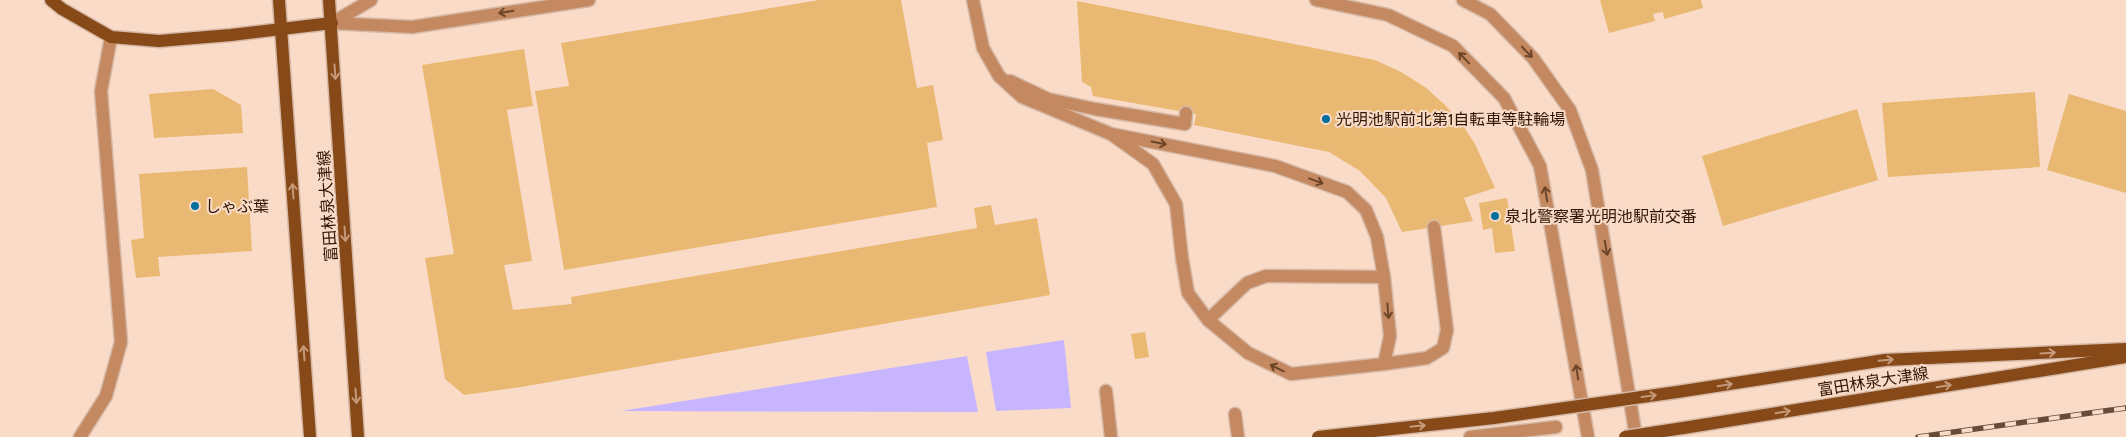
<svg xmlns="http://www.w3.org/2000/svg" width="2126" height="437" viewBox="0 0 2126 437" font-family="Cabin,'Noto Sans JP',sans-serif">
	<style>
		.green { fill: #c7b6ff }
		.building { fill: #e9b872 }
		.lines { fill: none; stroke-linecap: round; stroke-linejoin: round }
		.minor-casing { stroke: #d5b8a5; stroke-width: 15 }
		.major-casing { stroke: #d5b8a5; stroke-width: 15 }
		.minor { stroke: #c48960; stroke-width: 12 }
		.major { stroke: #864917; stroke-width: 12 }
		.rail-casing { stroke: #674c38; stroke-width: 5.5 }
		.rail { stroke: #f9dbc8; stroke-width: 4; stroke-dasharray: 11; stroke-linecap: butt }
		.major-bridge-casing { stroke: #d5b8a5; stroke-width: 15; stroke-linecap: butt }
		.major-bridge { stroke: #864917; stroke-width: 12 }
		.oneway { stroke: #6c4528 }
		.oneway2 { stroke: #c59978 }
		.poi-dot { fill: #016e9b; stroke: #f9dbc8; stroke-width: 2 }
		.labels { text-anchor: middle; stroke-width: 4; stroke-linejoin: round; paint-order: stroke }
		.poi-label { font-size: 16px; fill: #311703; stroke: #f9dbc8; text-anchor: start }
		.street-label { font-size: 16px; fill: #311703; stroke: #f9dbc8 }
	</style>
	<rect width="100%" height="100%" fill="#f9dbc8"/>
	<!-- green -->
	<g class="green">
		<path d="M 1064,340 L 1071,408 L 996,411 L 986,352 Z"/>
		<path d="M 967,356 L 978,412 L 621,411 Z"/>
	</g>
	<!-- building -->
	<g class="building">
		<path d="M 819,0 L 901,0 L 917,88 L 933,85 L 943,140 L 927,143 L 937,207 L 564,270 L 535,91 L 569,86 L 561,43 Z"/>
		<path d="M 1600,0 L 1701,0 L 1703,8 L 1664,19 L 1663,12 L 1653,14 L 1655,21 L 1609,33 Z"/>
		<path d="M 1077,1 L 1375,60 L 1401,72 L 1425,87 L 1446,106 L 1462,124 L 1475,144 L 1495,188 L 1464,198 L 1473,221 L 1402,232 L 1386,198 L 1360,171 L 1329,152 L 1194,125 L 1196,114 L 1093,96 L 1091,87 L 1082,82 Z"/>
		<path d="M 524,49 L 533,106 L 507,110 L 532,261 L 504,265 L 513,310 L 572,304 L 571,297 L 977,228 L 974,208 L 991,205 L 995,225 L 1037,218 L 1050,295 L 521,387 L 464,395 L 445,379 L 425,258 L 454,254 L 422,65 Z"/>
		<path d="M 213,89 L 241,105 L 243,133 L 154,138 L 149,94 Z"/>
		<path d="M 2035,92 L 2040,167 L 1888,177 L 1882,103 Z"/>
		<path d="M 2069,94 L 2126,111 L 2126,193 L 2047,170 Z"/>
		<path d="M 1857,109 L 1878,180 L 1723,226 L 1702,156 Z"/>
		<path d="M 247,167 L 252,251 L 158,257 L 160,276 L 136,278 L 131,240 L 144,238 L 139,174 Z"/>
		<path d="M 1507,198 L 1515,251 L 1495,253 L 1492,228 L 1483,230 L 1479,203 Z"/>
		<path d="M 1145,332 L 1149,357 L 1135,359 L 1131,334 Z"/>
	</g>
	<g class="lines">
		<!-- minor casing -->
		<g class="minor-casing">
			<g id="minor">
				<path d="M 973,0 L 983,48 L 999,76 L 1022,97 L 1111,134 L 1275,166 L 1347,192 L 1366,210 L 1377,237 L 1384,277 L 1390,336 L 1384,364 L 1291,374 L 1248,353 L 1208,320 L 1188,293 L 1182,258 L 1176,204 L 1153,164 L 1111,134"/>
				<path d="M 1316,0 L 1388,15 L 1453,46 L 1504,98 L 1540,166 L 1588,437"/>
				<path d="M 1463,0 L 1490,14 L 1533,58 L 1570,110 L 1592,170 L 1636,437"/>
				<path d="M 332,23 L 412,27 L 589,0"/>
				<path d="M 332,23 L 371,0"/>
				<path d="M 1010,81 L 1048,99 L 1095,109 L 1185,124 L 1186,113"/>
				<path d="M 1208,320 L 1247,283 L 1266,276 L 1384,277"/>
				<path d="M 1384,364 L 1427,358 L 1443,348 L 1447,330 L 1434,227"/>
				<path d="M 1106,391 L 1111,437"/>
				<path d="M 1235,414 L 1238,437"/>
				<path d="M 80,437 L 106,396 L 121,342 L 101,91 L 111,37"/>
				<path d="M 1470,437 L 1556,427"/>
			</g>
		</g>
		<!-- major casing -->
		<g class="major-casing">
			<g id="major">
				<path d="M 51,0 L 62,9 L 111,37 L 159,41 L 231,35 L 332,23"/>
				<path d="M 279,0 L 310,437"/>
				<path d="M 329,0 L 358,437"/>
				<path d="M 1677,392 L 1885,360 L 2126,349"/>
				<path d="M 1683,428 L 2126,357"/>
			</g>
		</g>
		<!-- minor -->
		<use href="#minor" class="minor"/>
		<!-- major -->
		<use href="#major" class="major"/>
		<!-- rail casing -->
		<g class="rail-casing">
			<path id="rail" d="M 1918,437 L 2126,408"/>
		</g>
		<!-- rail -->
		<use href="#rail" class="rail"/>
		<!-- major-bridge casing -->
		<g class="major-bridge-casing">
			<g id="major-bridge">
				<path d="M 1318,437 L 1494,418 L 1677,392"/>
				<path d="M 1625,437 L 1683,428"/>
			</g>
		</g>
		<!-- major-bridge -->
		<use href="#major-bridge" class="major-bridge"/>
	</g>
	<!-- one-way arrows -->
	<defs><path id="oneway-shaft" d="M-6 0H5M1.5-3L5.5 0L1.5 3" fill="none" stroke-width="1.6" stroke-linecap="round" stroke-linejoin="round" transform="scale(1.25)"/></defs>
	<g class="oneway">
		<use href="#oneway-shaft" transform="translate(506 12) rotate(171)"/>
		<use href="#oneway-shaft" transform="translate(1527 52) rotate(46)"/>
		<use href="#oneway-shaft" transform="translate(1464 58) rotate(-134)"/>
		<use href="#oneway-shaft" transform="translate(1159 143) rotate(11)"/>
		<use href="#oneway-shaft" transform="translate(1316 181) rotate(20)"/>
		<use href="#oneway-shaft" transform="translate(1546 194) rotate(-100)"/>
		<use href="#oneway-shaft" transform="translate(1606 248) rotate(80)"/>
		<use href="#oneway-shaft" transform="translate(1388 311) rotate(85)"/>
		<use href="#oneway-shaft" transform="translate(1277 368) rotate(-154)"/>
		<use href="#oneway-shaft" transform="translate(1577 372) rotate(-99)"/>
	</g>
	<g class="oneway2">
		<use href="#oneway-shaft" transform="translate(335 72) rotate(86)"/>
		<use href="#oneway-shaft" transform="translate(293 191) rotate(-94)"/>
		<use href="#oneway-shaft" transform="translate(345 234) rotate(86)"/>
		<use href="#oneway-shaft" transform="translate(304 353) rotate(-94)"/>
		<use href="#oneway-shaft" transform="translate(2048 353) rotate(-3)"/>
		<use href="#oneway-shaft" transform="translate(1886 360) rotate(-5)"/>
		<use href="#oneway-shaft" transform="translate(1725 385) rotate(-9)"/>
		<use href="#oneway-shaft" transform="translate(1944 386) rotate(-9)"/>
		<use href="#oneway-shaft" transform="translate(356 396) rotate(86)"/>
		<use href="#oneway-shaft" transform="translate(1649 396) rotate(-8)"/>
		<use href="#oneway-shaft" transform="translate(1783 412) rotate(-9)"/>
		<use href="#oneway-shaft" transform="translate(1418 426) rotate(-6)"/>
	</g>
	<!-- markers -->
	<g class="poi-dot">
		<circle cx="1326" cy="119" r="5"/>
		<circle cx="195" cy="206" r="5"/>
		<circle cx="1495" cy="216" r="5"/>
	</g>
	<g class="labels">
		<!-- poi labels -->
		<g class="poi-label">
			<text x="1336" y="125">光明池駅前北第1自転車等駐輪場</text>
			<text x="205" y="212">しゃぶ葉</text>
			<text x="1505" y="222">泉北警察署光明池駅前交番</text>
		</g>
		<!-- street labels -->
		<g class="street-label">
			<text transform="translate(327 206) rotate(-94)" y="6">富田林泉大津線</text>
			<text transform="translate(1873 381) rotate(-9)" y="6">富田林泉大津線</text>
		</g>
	</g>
</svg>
